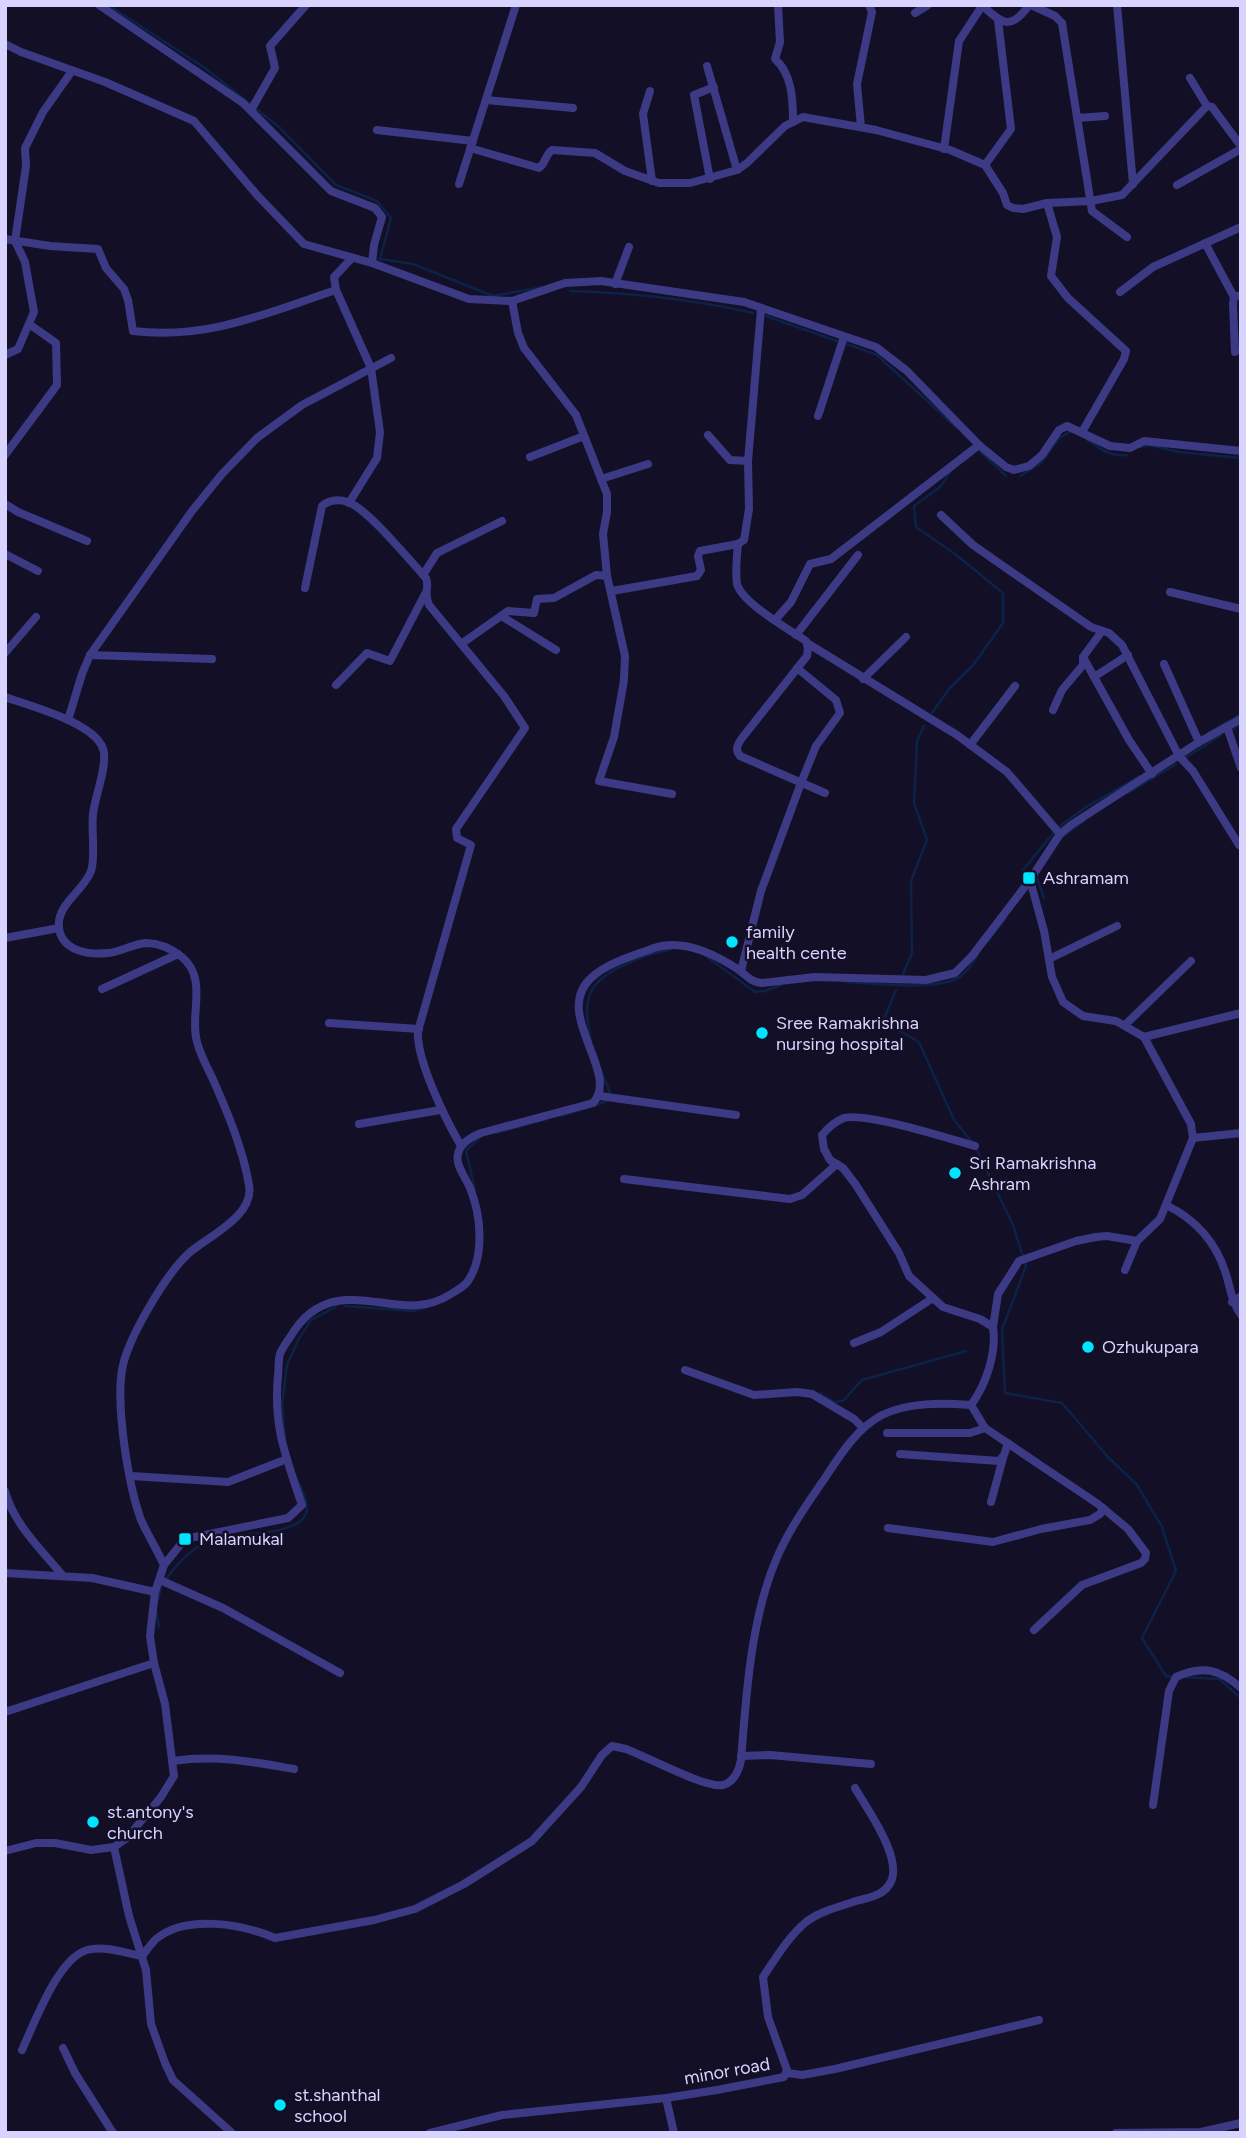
<svg xmlns="http://www.w3.org/2000/svg" width="1246" height="2138" viewBox="0 0 1246 2138" font-family="Figtree,sans-serif">
	<style>
		.lines { fill: none; stroke-linecap: round; stroke-linejoin: round }
		.stream { stroke: #0c2248; stroke-width: 2.5 }
		.street { stroke: #3d3a85; stroke-width: 8 }
		.poi-dot { fill: #00e5ff; stroke: #130f26; stroke-width: 2.5 }
		.labels { text-anchor: middle; stroke-width: 5; stroke-linejoin: round; paint-order: stroke }
		.poi-label { font-size: 18px; fill: #d9d4ff; stroke: #130f26; text-anchor: start }
		.street-label { font-size: 18px; fill: #d9d4ff; stroke: #130f26 }
	</style>
	<rect width="100%" height="100%" fill="#130f26"/>
	<g class="lines">
		<!-- stream -->
		<g class="stream">
			<path d="M 108,5 L 205,68 L 279,127 L 336,185 L 377,201 L 391,218 L 380,259 L 413,264 L 493,296 L 543,287"/>
			<path d="M 570,291 C 633,293 692,299 753,313"/>
			<path d="M 766,316 L 837,341"/>
			<path d="M 847,344 L 877,355 L 957,428"/>
			<path d="M 1086,439 C 1100,448 1108,457 1127,455"/>
			<path d="M 1140,447 L 1149,445 L 1179,452 L 1241,458"/>
			<path d="M 981,452 L 1006,476"/>
			<path d="M 1020,476 L 1041,463 L 1059,438 L 1071,431"/>
			<path d="M 932,713 L 949,689 L 974,664 L 1003,623 L 1003,593 L 955,554 L 916,527 L 914,506 L 940,487 L 951,471"/>
			<path d="M 1233,729 L 1241,724"/>
			<path d="M 1208,733 L 1241,714"/>
			<path d="M 1185,758 L 1221,735"/>
			<path d="M 1128,793 L 1176,764"/>
			<path d="M 1060,826 L 1086,807 L 1140,776"/>
			<path d="M 1061,838 L 1084,821"/>
			<path d="M 1024,875 L 1023,870 L 1055,831"/>
			<path d="M 1036,875 L 1044,898"/>
			<path d="M 988,941 L 1006,918"/>
			<path d="M 703,954 L 755,992 L 765,991 L 781,985"/>
			<path d="M 903,974 L 912,953 L 911,881 L 927,840 L 914,803 L 917,741 L 924,726"/>
			<path d="M 846,982 C 875,984 931,990 956,979 C 966,975 973,963 978,954"/>
			<path d="M 896,990 L 883,1021 L 919,1042 L 954,1120 L 975,1146 L 1013,1225 L 1026,1266 L 1002,1330 L 1005,1393 L 1062,1403 L 1108,1457 L 1137,1485 L 1162,1527 L 1176,1571 L 1142,1638 L 1166,1676 L 1175,1677"/>
			<path d="M 591,1041 C 588,1026 585,1011 589,997 C 596,970 648,954 672,949"/>
			<path d="M 601,1070 L 610,1093"/>
			<path d="M 594,1106 L 609,1100"/>
			<path d="M 560,1116 L 588,1108"/>
			<path d="M 496,1133 L 547,1119"/>
			<path d="M 475,1190 L 466,1151 L 480,1137"/>
			<path d="M 345,1306 L 413,1311 L 425,1308"/>
			<path d="M 820,1393 L 834,1402 L 843,1401 L 862,1380 L 966,1351"/>
			<path d="M 285,1439 L 282,1404 L 287,1365 L 298,1340 L 311,1320 L 336,1307"/>
			<path d="M 166,1579 C 178,1563 190,1549 210,1541 C 231,1533 296,1537 306,1514 C 310,1505 301,1488 297,1479"/>
			<path d="M 158,1600 L 161,1587"/>
			<path d="M 156,1610 L 159,1627"/>
			<path d="M 1185,1677 L 1219,1679 L 1241,1698"/>
		</g>
		<!-- street -->
		<g class="street">
			<path d="M 99,5 L 243,103 L 331,191 L 375,208 L 382,217 L 374,245 L 372,263"/>
			<path d="M 778,5 L 780,42 L 775,59 C 792,74 793,99 793,122"/>
			<path d="M 982,5 C 1002,24 1011,31 1029,5"/>
			<path d="M 1031,5 L 1055,16 L 1062,23 L 1092,211 L 1127,237"/>
			<path d="M 1117,5 L 1133,184"/>
			<path d="M 915,13 L 928,5"/>
			<path d="M 5,44 L 21,52 L 105,82 L 194,121 L 257,195 L 304,244 L 372,263 L 469,299 L 512,301 L 565,283 L 601,281 L 744,302 L 876,347 L 907,371 L 979,445 L 1006,467 L 1014,470 L 1029,466 L 1042,455 L 1059,430 L 1067,426 L 1110,446 L 1130,448 L 1144,441 L 1241,451"/>
			<path d="M 707,66 L 737,170"/>
			<path d="M 1190,78 L 1207,106"/>
			<path d="M 650,91 L 643,114 L 652,181"/>
			<path d="M 486,100 L 573,108"/>
			<path d="M 251,110 L 275,68 L 270,46 L 306,5"/>
			<path d="M 1077,118 L 1105,116"/>
			<path d="M 861,127 L 857,84 L 872,12 L 869,5"/>
			<path d="M 377,130 L 473,141"/>
			<path d="M 470,148 L 539,168 C 546,163 545,155 552,150 L 595,153 L 625,171 L 659,183 L 690,183 L 737,170 L 747,163 L 785,126 L 803,117 L 876,130 L 950,150 L 985,165 L 1003,193 L 1007,205 L 1013,208 L 1023,209 L 1047,203 L 1091,201 L 1122,195 L 1207,106 L 1212,107 L 1241,146"/>
			<path d="M 944,149 L 959,41 L 982,6"/>
			<path d="M 985,165 L 1011,129 L 998,20"/>
			<path d="M 710,179 L 694,95 L 714,87"/>
			<path d="M 459,184 L 516,5"/>
			<path d="M 1177,185 L 1241,149"/>
			<path d="M 1047,203 L 1057,237 L 1051,276 L 1068,298 L 1126,351 L 1124,359 L 1082,432"/>
			<path d="M 5,239 L 50,246 L 98,249 L 106,268 L 124,289 L 128,300 L 133,331 C 208,340 266,313 336,290"/>
			<path d="M 1205,243 L 1234,297"/>
			<path d="M 615,284 L 629,247"/>
			<path d="M 1120,292 L 1153,267 L 1241,227"/>
			<path d="M 512,301 L 518,333 L 524,348 L 576,415 L 607,494 L 607,512 L 603,534 L 607,576 L 625,656 L 624,680 L 614,737 L 599,781 L 672,794"/>
			<path d="M 1235,352 L 1233,304 L 1234,297 L 1241,295"/>
			<path d="M 5,355 L 18,349 L 34,312 L 25,262 L 15,241 L 26,166 L 25,148 L 43,112 L 72,71"/>
			<path d="M 818,416 L 844,337"/>
			<path d="M 708,435 L 730,460 L 748,461"/>
			<path d="M 5,455 L 57,385 L 56,343 L 29,324"/>
			<path d="M 530,457 L 584,436"/>
			<path d="M 601,479 L 648,464"/>
			<path d="M 349,503 L 377,458 L 380,432 L 371,368 L 336,290 L 334,277 L 352,258"/>
			<path d="M 5,504 L 18,512 L 87,541"/>
			<path d="M 941,515 L 973,545 L 1091,627 L 1109,633 L 1122,645 L 1179,756 L 1193,771 L 1239,845"/>
			<path d="M 738,544 C 737,557 735,572 737,584 C 742,603 790,630 806,641 L 808,648 L 807,656 L 742,738 C 737,745 735,750 740,756 L 825,793"/>
			<path d="M 5,554 L 38,571"/>
			<path d="M 423,575 L 437,553 L 502,521"/>
			<path d="M 305,588 L 322,506 C 329,500 338,499 348,502 C 369,510 409,560 426,578 C 430,588 423,591 429,605 L 504,696 L 525,728 L 456,829 L 457,838 L 471,845 L 418,1031 C 416,1060 446,1120 461,1146"/>
			<path d="M 612,591 L 697,576 L 701,570 L 698,556 L 700,551 L 738,544 L 744,540 L 749,509 L 748,461 L 761,309"/>
			<path d="M 1170,592 L 1241,609"/>
			<path d="M 503,617 L 556,650"/>
			<path d="M 775,620 L 791,602 L 810,564 L 831,559 L 979,445"/>
			<path d="M 796,635 L 858,555"/>
			<path d="M 807,643 L 957,735 L 1007,772 L 1060,834"/>
			<path d="M 461,644 L 508,611 L 534,613 L 537,599 L 554,598 L 596,575 L 607,576"/>
			<path d="M 5,653 L 36,617"/>
			<path d="M 90,655 L 212,659"/>
			<path d="M 1083,657 L 1129,740 L 1152,774"/>
			<path d="M 1164,664 L 1199,742"/>
			<path d="M 1094,677 L 1128,655"/>
			<path d="M 863,679 L 906,637"/>
			<path d="M 336,685 L 367,653 L 390,661 L 425,594"/>
			<path d="M 5,697 C 30,706 101,724 104,753 C 106,771 95,796 93,814 C 91,831 96,856 91,871 C 84,891 56,904 59,928 C 62,951 88,955 108,953 C 120,952 133,944 146,943 C 159,943 172,949 182,957 C 207,978 191,1011 196,1037 C 198,1052 209,1070 215,1084 C 229,1116 243,1150 249,1185 C 255,1216 207,1237 189,1253 C 166,1274 127,1339 122,1370 C 116,1407 128,1484 141,1520 C 148,1535 157,1550 164,1565 L 155,1592 L 150,1636 L 154,1663 L 165,1704 L 174,1776 L 161,1797 L 127,1838 L 114,1847 L 91,1850 L 55,1843 L 36,1843 L 5,1851"/>
			<path d="M 1053,710 L 1062,690 L 1083,665 L 1083,657 L 1102,631"/>
			<path d="M 68,720 L 82,674 L 90,655 L 192,511 L 222,474 L 257,438 L 302,405 L 391,358"/>
			<path d="M 1227,727 L 1241,768"/>
			<path d="M 970,745 L 1015,686"/>
			<path d="M 5,938 L 59,928"/>
			<path d="M 1049,959 L 1117,926"/>
			<path d="M 741,971 L 761,891 L 801,783 L 816,746 L 840,713 L 836,700 L 797,668"/>
			<path d="M 102,989 L 178,954"/>
			<path d="M 329,1023 L 419,1029"/>
			<path d="M 1125,1025 L 1191,961"/>
			<path d="M 1144,1037 L 1241,1013"/>
			<path d="M 600,1096 L 736,1115"/>
			<path d="M 359,1124 L 440,1110"/>
			<path d="M 1193,1138 L 1241,1133"/>
			<path d="M 975,1146 C 950,1139 866,1112 844,1118 C 836,1121 827,1129 822,1135 L 824,1149 L 830,1160 L 843,1168 L 856,1185 L 899,1253 L 909,1276 L 943,1307 L 980,1319 L 993,1327 L 998,1294 L 1019,1261 L 1076,1241 L 1096,1237 L 1107,1236 L 1137,1241 L 1160,1219 L 1193,1138 L 1191,1124 L 1144,1037 L 1116,1021 L 1083,1016 L 1063,1002 L 1052,977 L 1044,931 L 1030,880"/>
			<path d="M 624,1179 L 790,1199 L 802,1195 L 837,1164"/>
			<path d="M 1166,1205 C 1195,1219 1216,1242 1226,1274 C 1231,1290 1231,1300 1241,1315"/>
			<path d="M 1125,1270 L 1137,1241"/>
			<path d="M 1232,1302 L 1241,1296"/>
			<path d="M 993,1327 C 997,1352 986,1385 971,1405 L 985,1428 L 1098,1504 L 1128,1529 L 1146,1553 L 1145,1559 L 1141,1563 L 1082,1585 L 1034,1630"/>
			<path d="M 854,1343 L 881,1332 L 933,1298"/>
			<path d="M 685,1370 L 754,1395 L 797,1392 L 812,1394 L 854,1419 L 863,1428"/>
			<path d="M 887,1433 L 970,1433 L 985,1428"/>
			<path d="M 900,1454 L 999,1461 L 1004,1455 L 1008,1443"/>
			<path d="M 131,1476 L 228,1482 L 287,1459"/>
			<path d="M 5,1491 C 14,1525 42,1550 63,1576"/>
			<path d="M 991,1502 L 1003,1458"/>
			<path d="M 888,1528 L 993,1542 L 1041,1529 L 1090,1520 L 1100,1514 L 1103,1508"/>
			<path d="M 164,1565 L 185,1539 L 288,1518 L 302,1505 C 286,1457 273,1427 278,1375 C 279,1369 278,1360 280,1354 C 283,1346 290,1338 294,1331 C 306,1313 323,1301 347,1300 C 384,1298 415,1317 451,1294 C 457,1290 464,1287 468,1281 C 485,1256 481,1215 470,1188 C 466,1178 455,1165 458,1154 C 460,1143 471,1137 481,1133 L 593,1103 C 621,1073 552,1014 591,978 C 607,963 633,956 654,948 C 683,938 715,954 739,970 C 747,976 751,982 762,983 L 815,977 L 926,980 L 955,973 L 972,956 L 1030,880 L 1060,834 L 1071,825 L 1199,742 L 1241,719"/>
			<path d="M 5,1573 L 92,1578 L 155,1592"/>
			<path d="M 160,1580 L 223,1608 L 340,1673"/>
			<path d="M 5,1712 L 154,1663"/>
			<path d="M 741,1756 L 770,1755 L 871,1764"/>
			<path d="M 172,1761 C 219,1755 248,1761 294,1769"/>
			<path d="M 1153,1805 L 1169,1691 L 1176,1677 C 1202,1665 1220,1669 1241,1688"/>
			<path d="M 114,1847 L 129,1916 L 146,1970 L 151,2024 L 165,2063 L 173,2080 L 232,2133"/>
			<path d="M 63,2048 L 75,2073 L 113,2133"/>
			<path d="M 22,2050 C 34,2024 58,1958 87,1950 C 104,1945 125,1953 142,1956 C 146,1951 151,1944 156,1939 C 186,1914 242,1924 275,1938 L 374,1920 L 415,1909 L 464,1884 L 532,1841 L 581,1787 L 602,1755 L 612,1746 L 626,1749 C 645,1756 707,1789 723,1785 C 734,1782 739,1770 741,1760 C 746,1697 751,1618 776,1560 C 788,1531 807,1504 825,1478 C 840,1455 857,1428 882,1415 C 909,1402 942,1403 971,1405"/>
			<path d="M 787,2073 L 802,2075 L 835,2069 L 1039,2020"/>
			<path d="M 666,2098 L 674,2133"/>
			<path d="M 430,2133 L 502,2115 L 666,2098 L 717,2090 L 784,2077 L 787,2070 L 768,2017 L 763,1977 C 775,1959 789,1936 806,1922 C 820,1911 839,1907 856,1901 C 867,1898 882,1896 889,1885 C 906,1862 867,1809 855,1788"/>
			<path d="M 1116,2133 L 1201,2132 L 1241,2123"/>
		</g>
	</g>
	<!-- markers -->
	<g class="poi-dot">
		<rect x="1022" y="871" width="14" height="14" rx="3.5"/>
		<circle cx="732" cy="942" r="7"/>
		<circle cx="762" cy="1033" r="7"/>
		<circle cx="955" cy="1173" r="7"/>
		<circle cx="1088" cy="1347" r="7"/>
		<rect x="178" y="1532" width="14" height="14" rx="3.5"/>
		<circle cx="93" cy="1822" r="7"/>
		<circle cx="280" cy="2105" r="7"/>
	</g>
	<g class="labels">
		<!-- poi labels -->
		<g class="poi-label">
			<text x="1043" y="884">Ashramam</text>
			<text x="746" y="938">family<tspan x="746" dy="21">health cente</tspan></text>
			<text x="776" y="1029">Sree Ramakrishna<tspan x="776" dy="21">nursing hospital</tspan></text>
			<text x="969" y="1169">Sri Ramakrishna<tspan x="969" dy="21">Ashram</tspan></text>
			<text x="1102" y="1353">Ozhukupara</text>
			<text x="199" y="1545">Malamukal</text>
			<text x="107" y="1818">st.antony's<tspan x="107" dy="21">church</tspan></text>
			<text x="294" y="2101">st.shanthal<tspan x="294" dy="21">school</tspan></text>
		</g>
		<!-- street labels -->
		<g class="street-label">
			<text transform="translate(727 2071) rotate(-10)" y="6">minor road</text>
		</g>
	</g>
	<!-- border -->
	<rect width="1246" height="2138" fill="none" stroke="#d9d4ff" stroke-width="14"/>
</svg>
